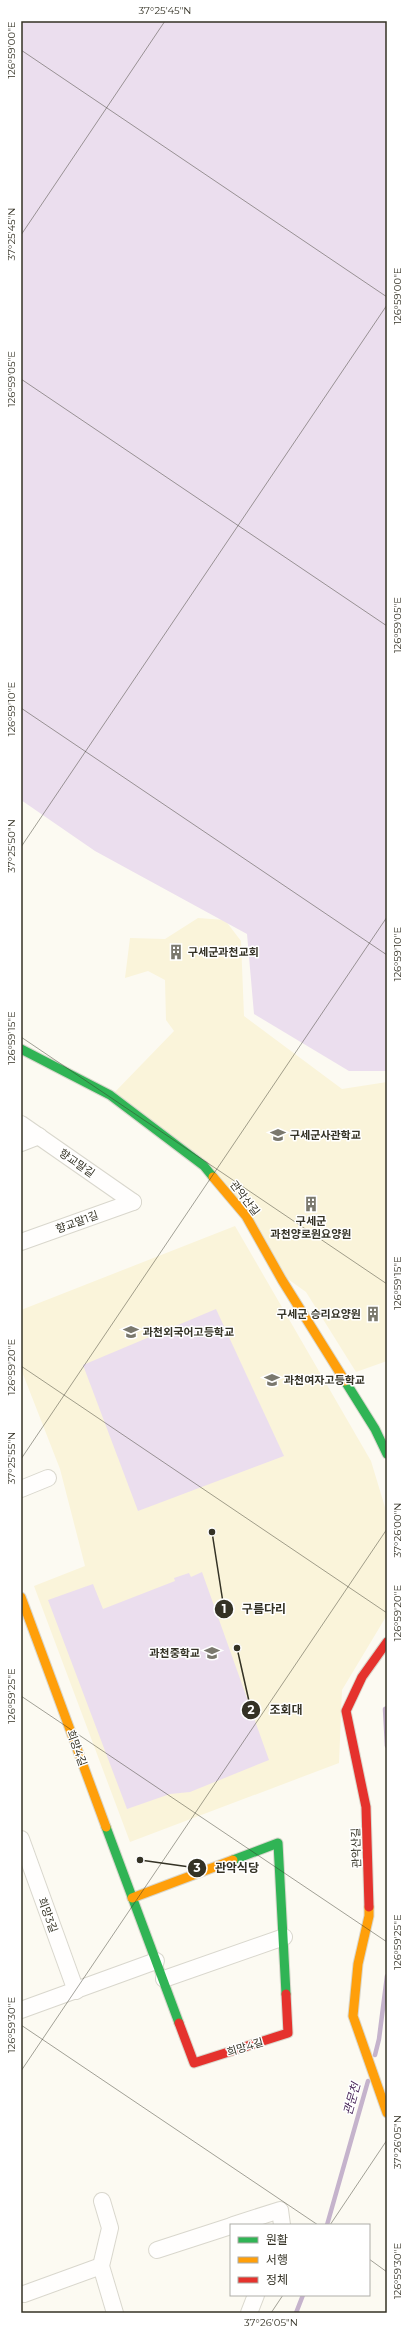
<svg xmlns="http://www.w3.org/2000/svg" width="408" height="2334" viewBox="0 0 408 2334" font-family="Montserrat,'Noto Sans KR',sans-serif">
	<style>
		.built { fill: #faf4da }
		.green { fill: #ebdeee }
		.lines { fill: none; stroke-linecap: round; stroke-linejoin: round }
		.stream { stroke: #c5b3cc; stroke-width: 4.5 }
		.street-casing { stroke: #d9d7cd; stroke-width: 18 }
		.fast-casing { stroke: #d9d7cd; stroke-width: 11 }
		.slow-casing { stroke: #d9d7cd; stroke-width: 11 }
		.jam-casing { stroke: #d9d7cd; stroke-width: 11 }
		.street { stroke: #fffefd; stroke-width: 16 }
		.fast { stroke: #30b455; stroke-width: 9 }
		.slow { stroke: #ff9f0a; stroke-width: 9 }
		.jam { stroke: #e5322d; stroke-width: 9 }
		.ticks { fill: none; stroke: #343225; stroke-width: 1; stroke-opacity: 0.45 }
		.labels { text-anchor: middle; stroke-width: 3; stroke-linejoin: round; paint-order: stroke }
		.poi-label { font-size: 11px; font-weight: bold; fill: #343225; stroke: #fff; text-anchor: start }
		.street-label { font-size: 11px; fill: #343225; stroke: #fff }
		.water-label { font-size: 12px; font-style: italic; fill: #4a285a; stroke: #fff }
		.leader { fill: none; stroke: #343225; stroke-width: 1.5 }
		.callout-dot { fill: #343225; stroke: #fff; stroke-width: 1.5 }
		.mark-label { font-size: 12px; text-anchor: middle; font-weight: bold; fill: #fff }
		.callout-label { font-size: 12px; text-anchor: middle; font-weight: bold; fill: #343225; stroke: #fff; stroke-width: 3; stroke-linejoin: round; paint-order: stroke }
		.neatline { fill: none; stroke: #343225; stroke-width: 1.5 }
		.ticks-label { font-size: 10px; text-anchor: middle; fill: #343225 }
	</style>
	<rect width="100%" height="100%" fill="#fcfaf2"/>
	<!-- built -->
	<g class="built">
		<path d="M 198,918 L 225,920 L 241,941 L 244,1016 L 342,1089 L 387,1082 L 387,1361 L 356,1372 L 306,1292 L 285,1277 L 249,1212 L 113,1094 L 174,1031 L 166,1020 L 165,980 L 148,971 L 125,978 L 130,938 L 165,939 Z"/>
		<path d="M 235,1226 L 371,1461 L 387,1514 L 387,1615 L 342,1690 L 339,1763 L 130,1842 L 34,1586 L 85,1566 L 60,1469 L 21,1369 L 21,1310 Z"/>
	</g>
	<!-- green -->
	<g class="green">
		<path d="M 21,21 L 387,21 L 387,1071 L 349,1071 L 254,1014 L 247,934 L 95,851 L 21,800 Z"/>
		<path d="M 216,1309 L 284,1456 L 138,1511 L 83,1365 Z"/>
		<path d="M 202,1572 L 269,1760 L 190,1792 L 170,1794 L 127,1809 L 48,1600 L 93,1584 L 103,1609 L 175,1581 L 174,1578 L 189,1573 L 191,1577 Z"/>
	</g>
	<g class="lines">
		<!-- stream -->
		<g class="stream">
			<path d="M 387,1708 L 385,1709 L 387,1746"/>
			<path d="M 375,2055 L 379,2039 L 387,1976"/>
			<path d="M 327,2225 L 368,2081"/>
			<path d="M 296,2313 L 303,2295"/>
		</g>
		<!-- street casing -->
		<g class="street-casing">
			<g id="street">
				<path d="M 21,1124 L 133,1202"/>
				<path d="M 21,1143 L 39,1136"/>
				<path d="M 21,1242 L 133,1202"/>
				<path d="M 21,1489 L 48,1478"/>
				<path d="M 21,1839 L 76,1991"/>
				<path d="M 164,1979 L 284,1937"/>
				<path d="M 21,2010 L 156,1961"/>
				<path d="M 102,2201 L 110,2228 L 101,2266 L 115,2313"/>
				<path d="M 233,2225 L 280,2210 L 282,2225"/>
				<path d="M 157,2250 L 231,2226"/>
				<path d="M 24,2294 L 101,2266"/>
				<path d="M 249,2313 L 256,2295"/>
			</g>
		</g>
		<!-- fast casing -->
		<g class="fast-casing">
			<g id="fast">
				<path d="M 21,1049 L 110,1095 L 204,1166 L 213,1177"/>
				<path d="M 345,1381 L 375,1429 L 387,1454"/>
				<path d="M 106,1827 L 179,2023"/>
				<path d="M 233,1860 L 278,1843 L 286,1994"/>
			</g>
		</g>
		<!-- slow casing -->
		<g class="slow-casing">
			<g id="slow">
				<path d="M 213,1177 L 246,1216 L 282,1280 L 345,1381"/>
				<path d="M 21,1597 L 106,1827"/>
				<path d="M 132,1898 L 233,1860"/>
				<path d="M 369,1907 L 369,1916 L 358,1964 L 353,2016 L 387,2113"/>
			</g>
		</g>
		<!-- jam casing -->
		<g class="jam-casing">
			<g id="jam">
				<path d="M 369,1907 L 366,1807 L 346,1711 L 362,1677 L 387,1642"/>
				<path d="M 179,2023 L 194,2063 L 288,2033 L 286,1994"/>
			</g>
		</g>
		<!-- street -->
		<use href="#street" class="street"/>
		<!-- fast -->
		<use href="#fast" class="fast"/>
		<!-- slow -->
		<use href="#slow" class="slow"/>
		<!-- jam -->
		<use href="#jam" class="jam"/>
	</g>
	<!-- ticks -->
	<path class="ticks" d="M 21,50 L 387,297M 21,235 L 165,21M 21,379 L 387,626M 21,708 L 387,955M 21,847 L 387,305M 21,1037 L 387,1284M 21,1366 L 387,1613M 21,1459 L 387,917M 21,1696 L 387,1942M 21,2025 L 318,2225M 21,2071 L 387,1529M 330,2225 L 387,2140M 369,2259 L 387,2272M 271,2313 L 283,2295"/>
	<!-- icons -->
	<defs>
		<g id="building-bare" transform="scale(1.2)"><path d="M-4-6H4V6H1V3H-1V6H-4ZM-2.5-4.3h1.7v1.8h-1.7ZM.8-4.3h1.7v1.8H.8ZM-2.5-1h1.7V.8h-1.7ZM.8-1h1.7V.8H.8Z" fill="#7a786d" stroke="#fff" stroke-width="2.5" paint-order="stroke"/></g>
		<g id="university-bare" transform="scale(1.2)"><path d="M0-5L7-2L0 1L-7-2ZM-4 1L0 2.5L4 1V4Q0 6-4 4Z" fill="#7a786d" stroke="#fff" stroke-width="2.5" paint-order="stroke"/></g>
		<g id="school-bare" transform="scale(1.2)"><path d="M0-5L7-2L0 1L-7-2ZM-4 1L0 2.5L4 1V4Q0 6-4 4Z" fill="#7a786d" stroke="#fff" stroke-width="2.5" paint-order="stroke"/></g>
	</defs>
	<g fill-rule="evenodd">
		<use href="#building-bare" x="176" y="952"/>
		<use href="#university-bare" x="278" y="1135"/>
		<use href="#building-bare" x="311" y="1204"/>
		<use href="#building-bare" x="373" y="1314"/>
		<use href="#school-bare" x="131" y="1332"/>
		<use href="#school-bare" x="272" y="1380"/>
		<use href="#school-bare" x="212" y="1653"/>
	</g>
	<g class="labels">
		<!-- poi labels -->
		<g class="poi-label">
			<text x="188" y="956">구세군과천교회</text>
			<text x="290" y="1139">구세군사관학교</text>
			<text x="311" y="1225" text-anchor="middle">구세군<tspan x="311" dy="13">과천양로원요양원</tspan></text>
			<text x="361" y="1318" text-anchor="end">구세군 승리요양원</text>
			<text x="143" y="1336">과천외국어고등학교</text>
			<text x="284" y="1384">과천여자고등학교</text>
			<text x="200" y="1657" text-anchor="end">과천중학교</text>
		</g>
		<!-- street labels -->
		<g class="street-label">
			<text transform="translate(77 1163) rotate(35)" y="4">향교말길</text>
			<text transform="translate(245 1198) rotate(52)" y="4">관악산길</text>
			<text transform="translate(77 1222) rotate(-20)" y="4">향교말1길</text>
			<text transform="translate(77 1748) rotate(70)" y="4">희망4길</text>
			<text transform="translate(356 1848) rotate(-92)" y="4">관악산길</text>
			<text transform="translate(48 1915) rotate(70)" y="4">희망3길</text>
			<text transform="translate(245 2047) rotate(-17)" y="4">희망4길</text>
		</g>
		<!-- water labels -->
		<g class="water-label">
			<text transform="translate(352 2099) rotate(-74)" y="4">관문천</text>
		</g>
	</g>
	<!-- callouts -->
	<path class="leader" d="M212 1532L224 1609M237 1648L251 1710M140 1860L197 1868"/>
	<g class="callout-dot">
		<circle cx="212" cy="1532" r="4"/>
		<circle cx="237" cy="1648" r="4"/>
		<circle cx="140" cy="1860" r="4"/>
		<circle cx="224" cy="1609" r="10"/>
		<circle cx="251" cy="1710" r="10"/>
		<circle cx="197" cy="1868" r="10"/>
	</g>
	<g class="mark-label">
		<text x="224" y="1613">1</text>
		<text x="251" y="1714">2</text>
		<text x="197" y="1872">3</text>
	</g>
	<g class="callout-label">
		<text x="264" y="1613">구름다리</text>
		<text x="286" y="1714">조회대</text>
		<text x="237" y="1872">관악식당</text>
	</g>
	<!-- border -->
	<rect width="408" height="2334" fill="none" stroke="#ffffff" stroke-width="44"/>
	<!-- legend -->
	<rect x="230" y="2224" width="140" height="72" fill="#ffffff" stroke="#aeada8"/>
	<rect x="238" y="2237" width="20" height="6" fill="#30b455" stroke="#aeada8"/>
	<text x="266" y="2244" font-size="12" fill="#343225">원활</text>
	<rect x="238" y="2257" width="20" height="6" fill="#ff9f0a" stroke="#aeada8"/>
	<text x="266" y="2264" font-size="12" fill="#343225">서행</text>
	<rect x="238" y="2277" width="20" height="6" fill="#e5322d" stroke="#aeada8"/>
	<text x="266" y="2284" font-size="12" fill="#343225">정체</text>
	<rect x="22" y="22" width="364" height="2290" class="neatline"/>
	<g class="ticks-label">
		<text x="165" y="14">37°25'45"N</text>
		<text transform="translate(11 50) rotate(-90)" y="4">126°59'00"E</text>
		<text transform="translate(11 234) rotate(-90)" y="4">37°25'45"N</text>
		<text transform="translate(397 296) rotate(-90)" y="4">126°59'00"E</text>
		<text transform="translate(11 379) rotate(-90)" y="4">126°59'05"E</text>
		<text transform="translate(397 625) rotate(-90)" y="4">126°59'05"E</text>
		<text transform="translate(11 709) rotate(-90)" y="4">126°59'10"E</text>
		<text transform="translate(11 846) rotate(-90)" y="4">37°25'50"N</text>
		<text transform="translate(397 954) rotate(-90)" y="4">126°59'10"E</text>
		<text transform="translate(11 1038) rotate(-90)" y="4">126°59'15"E</text>
		<text transform="translate(397 1283) rotate(-90)" y="4">126°59'15"E</text>
		<text transform="translate(11 1367) rotate(-90)" y="4">126°59'20"E</text>
		<text transform="translate(11 1458) rotate(-90)" y="4">37°25'55"N</text>
		<text transform="translate(397 1530) rotate(-90)" y="4">37°26'00"N</text>
		<text transform="translate(397 1613) rotate(-90)" y="4">126°59'20"E</text>
		<text transform="translate(11 1696) rotate(-90)" y="4">126°59'25"E</text>
		<text transform="translate(397 1942) rotate(-90)" y="4">126°59'25"E</text>
		<text transform="translate(11 2025) rotate(-90)" y="4">126°59'30"E</text>
		<text transform="translate(397 2142) rotate(-90)" y="4">37°26'05"N</text>
		<text transform="translate(397 2271) rotate(-90)" y="4">126°59'30"E</text>
		<text x="271" y="2326">37°26'05"N</text>
	</g>
</svg>
